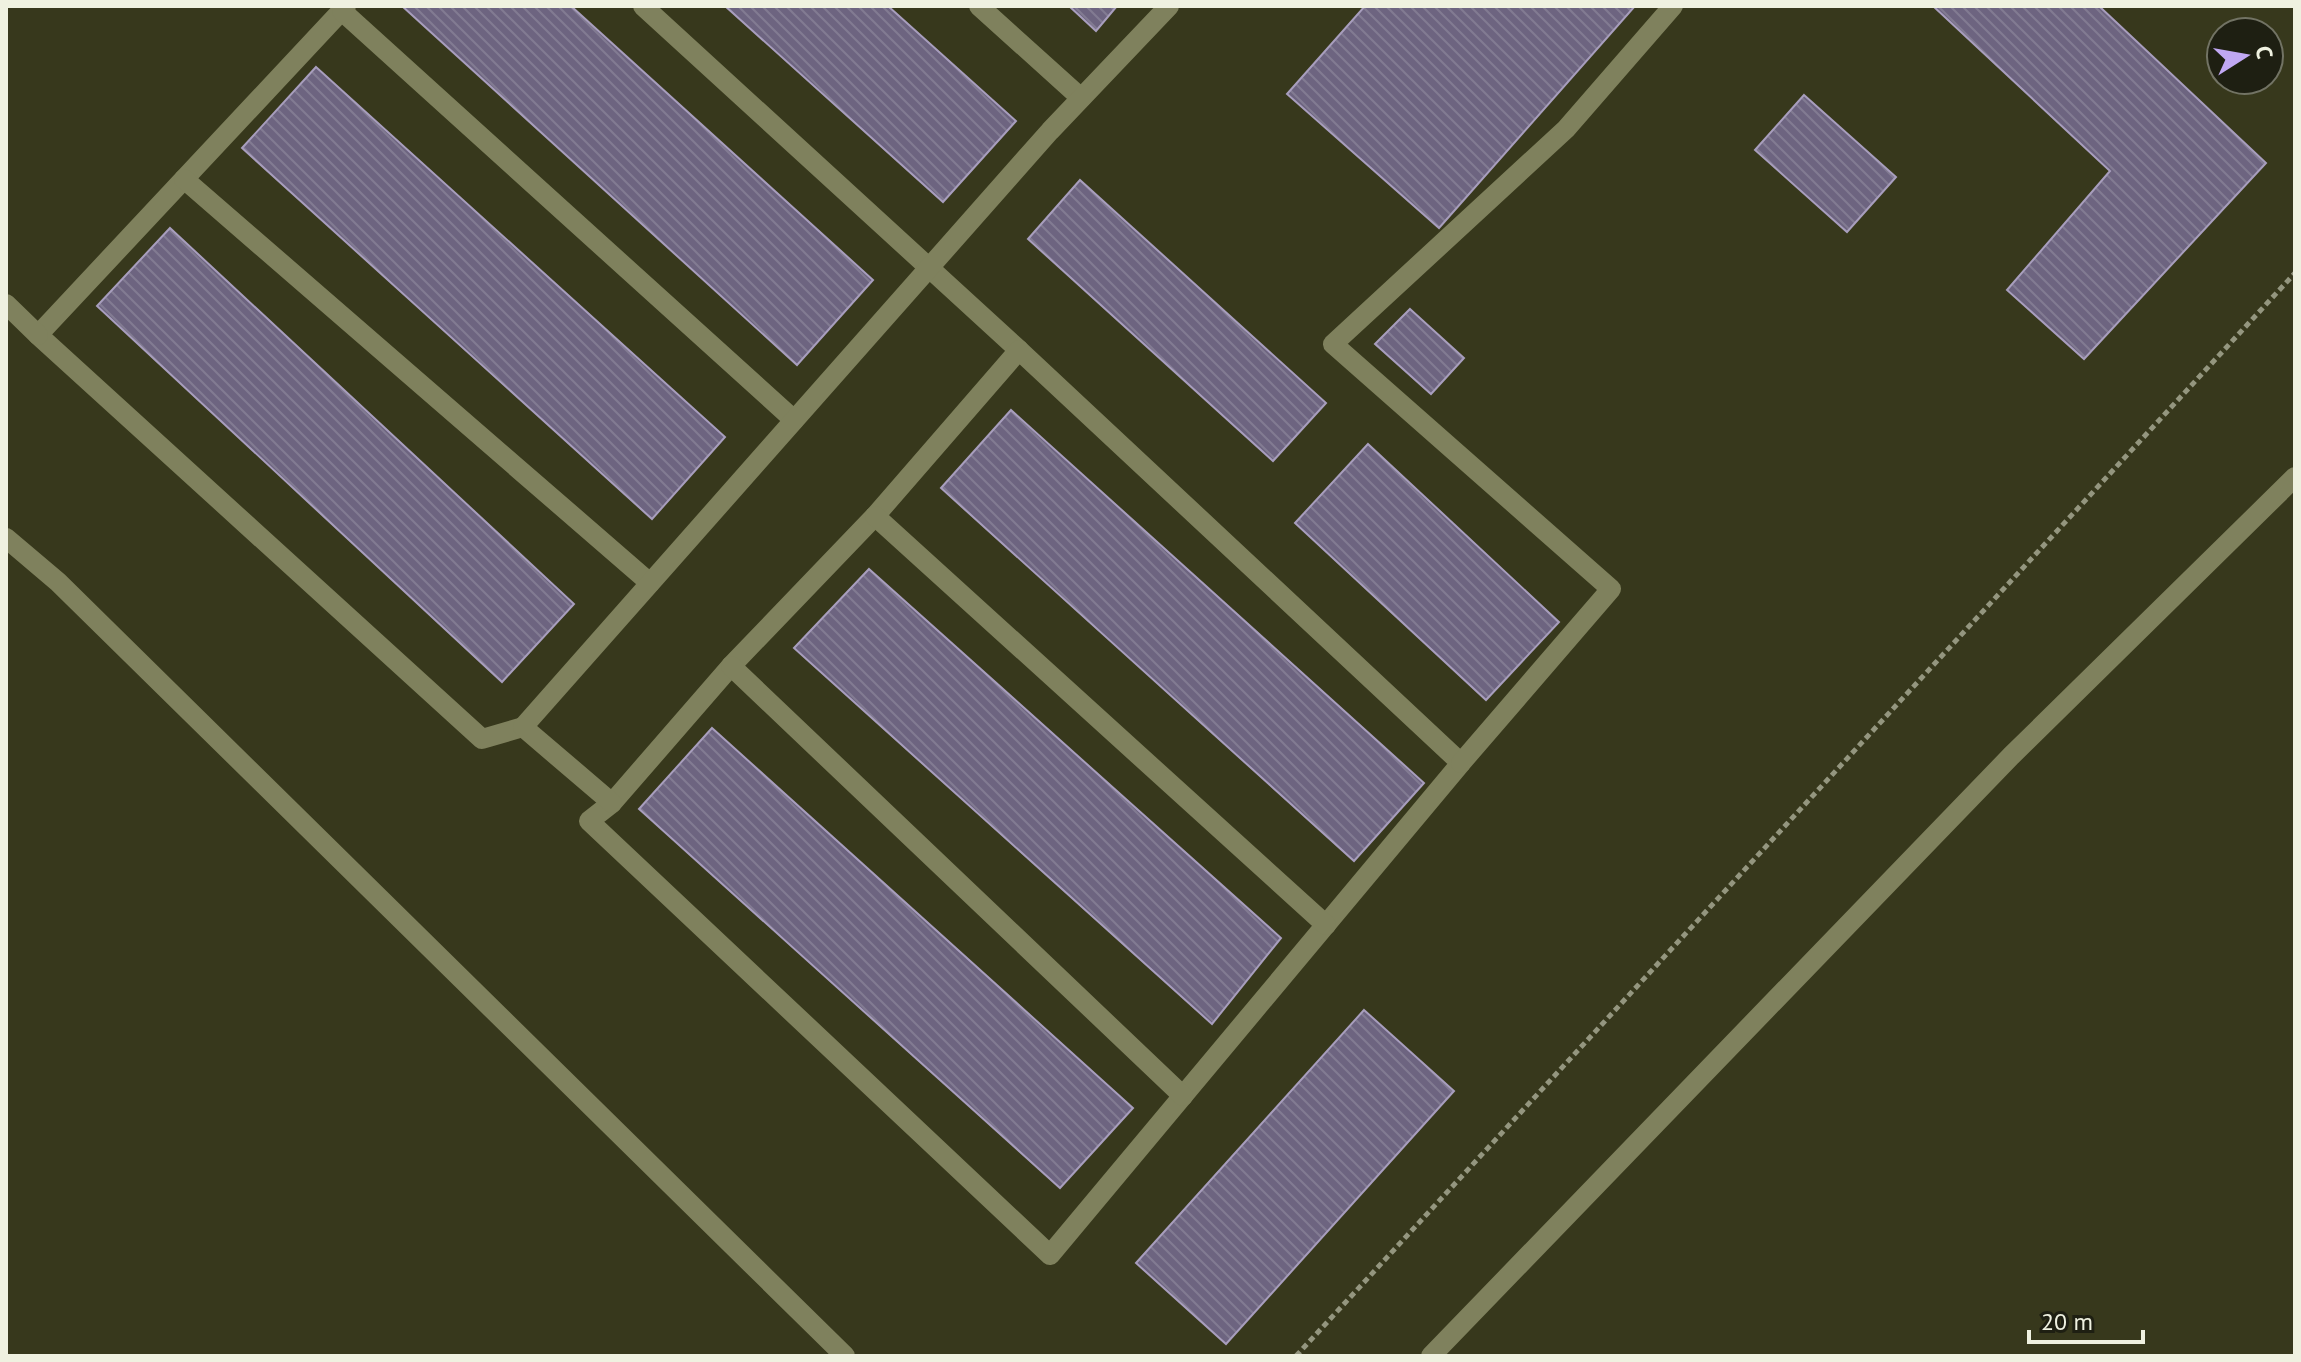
<svg xmlns="http://www.w3.org/2000/svg" width="2301" height="1362" viewBox="0 0 2301 1362" font-family="'PT Sans',sans-serif">
	<style>
		.building { fill: url(#building-back-hatch); stroke: #a89ebd; stroke-width: 2 }
		.lines { fill: none; stroke-linecap: round; stroke-linejoin: round }
		.path { stroke: #94967f; stroke-width: 5; stroke-dasharray: 6 4; stroke-linecap: butt }
		.minor { stroke: #7f815d; stroke-width: 20 }
	</style>
	<defs>
		<pattern id="building-back-hatch" width="6" height="6" patternUnits="userSpaceOnUse" patternTransform="scale(2)"><rect width="6" height="6" fill="#6d6480"/><path d="M-1 5l2 2M0 0l6 6M5-1l2 2" fill="none" stroke="#827b92"/></pattern>
	</defs>
	<rect width="100%" height="100%" fill="#37381c"/>
	<!-- building -->
	<g class="building">
		<path d="M 402,6 L 571,6 L 873,280 L 797,365 Z"/>
		<path d="M 725,6 L 888,6 L 1016,121 L 943,202 Z"/>
		<path d="M 1069,6 L 1117,6 L 1096,31 Z"/>
		<path d="M 1365,6 L 1635,6 L 1439,228 L 1287,94 Z"/>
		<path d="M 1933,6 L 2099,6 L 2266,163 L 2084,359 L 2007,290 L 2110,171 Z"/>
		<path d="M 316,67 L 725,437 L 652,519 L 242,148 Z"/>
		<path d="M 1804,95 L 1896,177 L 1847,232 L 1755,150 Z"/>
		<path d="M 1080,180 L 1326,403 L 1273,461 L 1028,239 Z"/>
		<path d="M 170,228 L 574,604 L 502,682 L 97,306 Z"/>
		<path d="M 1410,309 L 1464,358 L 1431,394 L 1375,344 Z"/>
		<path d="M 1011,410 L 1424,783 L 1354,861 L 941,488 Z"/>
		<path d="M 1368,444 L 1559,622 L 1486,700 L 1295,523 Z"/>
		<path d="M 869,569 L 1281,938 L 1212,1024 L 794,648 Z"/>
		<path d="M 712,728 L 1133,1108 L 1060,1188 L 639,809 Z"/>
		<path d="M 1364,1010 L 1454,1091 L 1226,1344 L 1136,1263 Z"/>
	</g>
	<g class="lines">
		<!-- path -->
		<path class="path" d="M 1296,1356 L 2295,273"/>
		<!-- minor -->
		<g class="minor">
			<path d="M 346,6 L 38,335 L 482,739 L 523,727"/>
			<path d="M 643,6 L 1019,350"/>
			<path d="M 979,6 L 1081,98"/>
			<path d="M 342,11 L 794,420"/>
			<path d="M 184,179 L 650,583"/>
			<path d="M 6,304 L 38,335"/>
			<path d="M 1019,350 L 1461,763 L 1050,1255 L 589,821 L 612,803 L 731,666 L 875,516 Z"/>
			<path d="M 875,516 L 1326,925"/>
			<path d="M 6,538 L 58,582 L 845,1356"/>
			<path d="M 731,666 L 1183,1096"/>
			<path d="M 1461,763 L 1611,589 L 1333,344 L 1566,129 L 1673,6"/>
			<path d="M 612,803 L 523,727 L 1050,131 L 1169,6"/>
			<path d="M 1431,1356 L 2011,756 L 2295,477"/>
		</g>
	</g>
	<!-- border -->
	<rect width="2301" height="1362" fill="none" stroke="#eff1e0" stroke-width="16"/>
	<!-- north arrow -->
	<g transform="translate(2245 56) rotate(79)"><circle r="38" fill="#1e1f12" stroke="#727364" stroke-width="2"/>
	<path d="M0-6L14 30L0 20L-14 30Z" fill="#c1a8f3"/>
	<text y="-12" font-size="22" font-weight="bold" text-anchor="middle" fill="#eff1e0">С</text>
	</g>
	<!-- scale -->
	<path d="M2029 1330v12h114v-12" fill="none" stroke="#eff1e0" stroke-width="4"/>
	<text x="2041" y="1330" font-size="24" fill="#eff1e0" stroke="#1e1f12" stroke-width="6" paint-order="stroke">20 m</text>
</svg>
